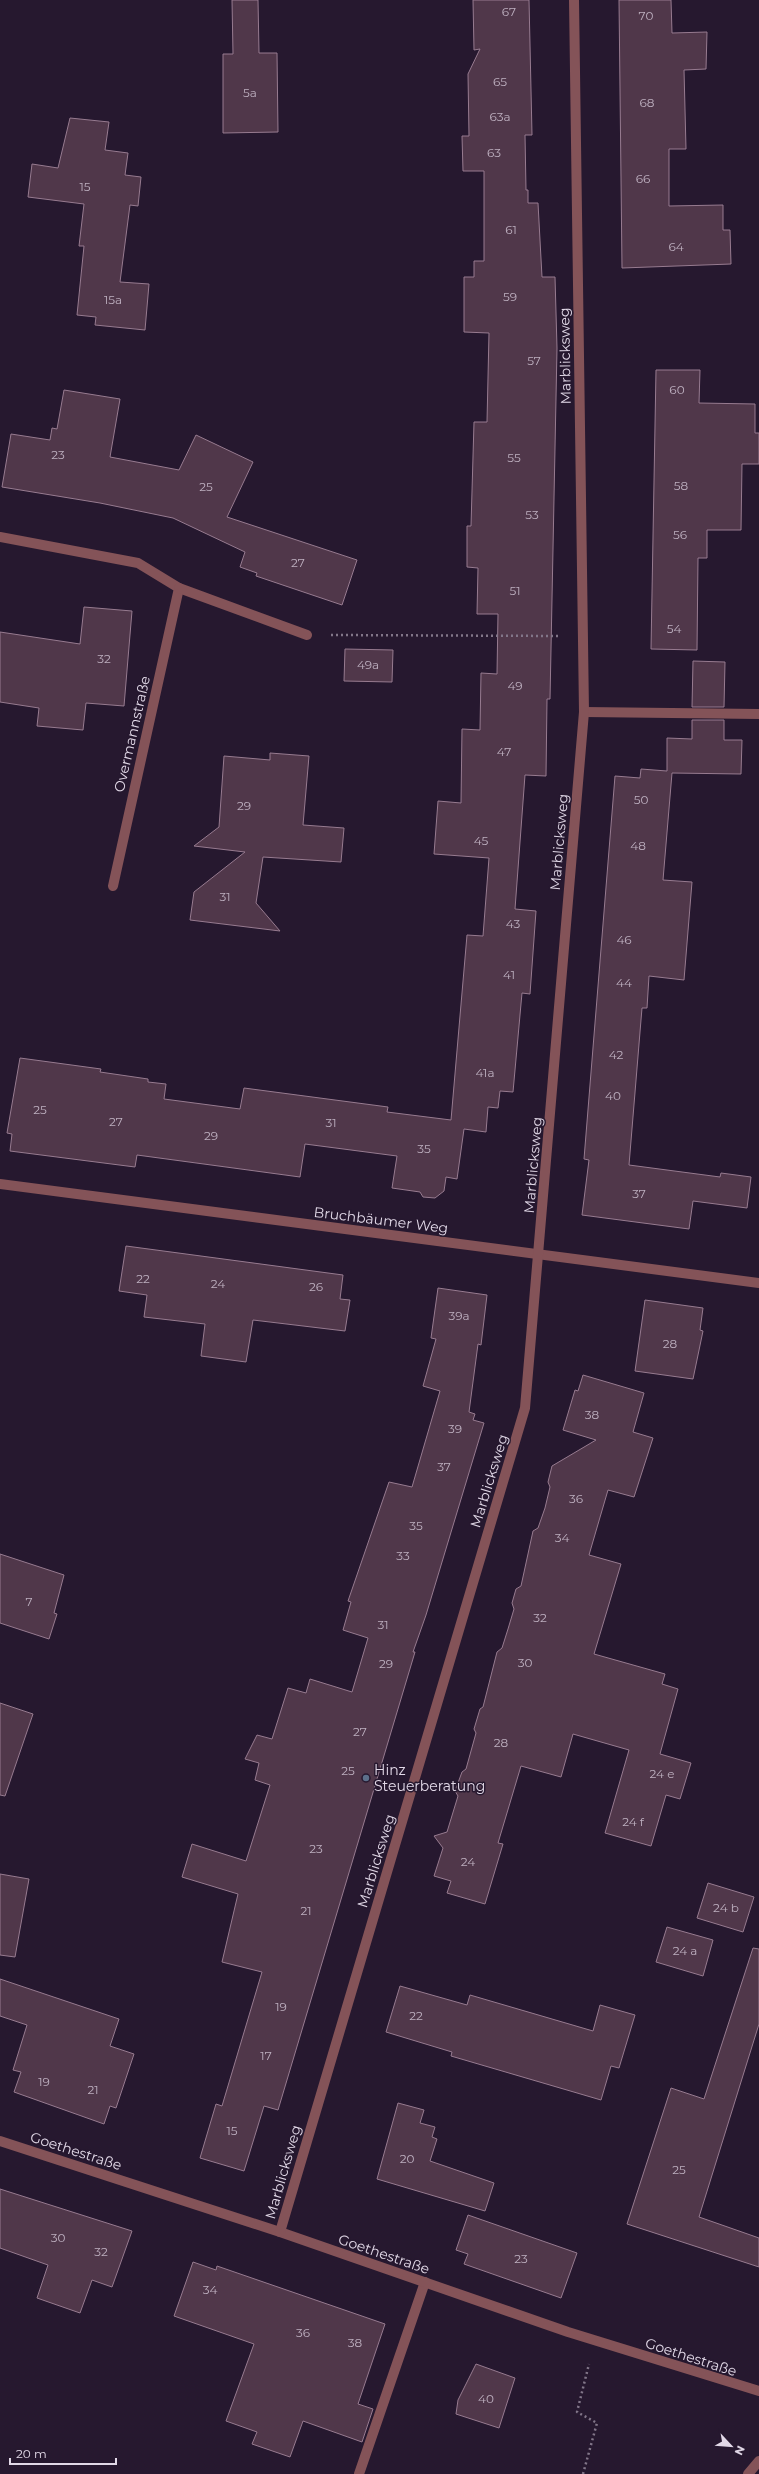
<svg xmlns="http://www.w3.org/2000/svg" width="759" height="2474" viewBox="0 0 759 2474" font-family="Montserrat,sans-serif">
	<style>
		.building { fill: #50374a; stroke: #977b90 }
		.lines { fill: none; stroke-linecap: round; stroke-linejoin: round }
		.path { stroke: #827689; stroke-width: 2.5; stroke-dasharray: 2 3; stroke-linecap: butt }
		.lane { stroke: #845358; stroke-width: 10 }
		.street { stroke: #845358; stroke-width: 10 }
		.service-dot { fill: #5c6f8a; stroke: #26182f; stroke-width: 1.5 }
		.labels { text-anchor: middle; stroke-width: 3; stroke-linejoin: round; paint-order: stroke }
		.number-label { font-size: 12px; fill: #beb0c0 }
		.street-label { font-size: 14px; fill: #e2d9e8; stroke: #26182f }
		.poi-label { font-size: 14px; fill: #e2d9e8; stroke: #26182f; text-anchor: start }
	</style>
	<rect width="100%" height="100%" fill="#26182f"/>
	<!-- building -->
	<g class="building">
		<path d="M 232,0 L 258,0 L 259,53 L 277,53 L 278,132 L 223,133 L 223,54 L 233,54 Z"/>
		<path d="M 473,0 L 529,0 L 532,135 L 525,135 L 526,190 L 528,190 L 528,203 L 538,203 L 542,277 L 555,277 L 557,348 L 550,699 L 547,699 L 546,776 L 525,775 L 515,909 L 536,911 L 530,994 L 522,993 L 513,1092 L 500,1091 L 498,1108 L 488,1107 L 486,1132 L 464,1129 L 457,1179 L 446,1177 L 444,1191 L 435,1198 L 423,1197 L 420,1192 L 392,1188 L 397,1156 L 305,1144 L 300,1177 L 137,1155 L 135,1167 L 10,1151 L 12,1134 L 7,1133 L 20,1058 L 101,1069 L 100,1072 L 148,1079 L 148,1082 L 166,1084 L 164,1099 L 240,1109 L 244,1088 L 388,1107 L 387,1112 L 451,1120 L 467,935 L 483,936 L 489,858 L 434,854 L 438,801 L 461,803 L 462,729 L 480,730 L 481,673 L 497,674 L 498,614 L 477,614 L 478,568 L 467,567 L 467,526 L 471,526 L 474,422 L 487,422 L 489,333 L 464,332 L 464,277 L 474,277 L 474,261 L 484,261 L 484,171 L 463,171 L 462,136 L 469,136 L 468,74 L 480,49 L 474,50 Z"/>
		<path d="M 619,0 L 671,0 L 672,33 L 707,32 L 706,69 L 684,70 L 686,149 L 669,149 L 669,206 L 723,205 L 723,230 L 730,230 L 731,264 L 622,268 Z"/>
		<path d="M 70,118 L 109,122 L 105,150 L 128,153 L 125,175 L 141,177 L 138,206 L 130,205 L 120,282 L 149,284 L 145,330 L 95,325 L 96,317 L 77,315 L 84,246 L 79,246 L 84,204 L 28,197 L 32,164 L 58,168 Z"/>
		<path d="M 656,370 L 700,370 L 699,403 L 755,404 L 755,433 L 759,433 L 759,464 L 742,464 L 741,530 L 707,530 L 707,558 L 698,558 L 697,650 L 651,649 Z"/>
		<path d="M 64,390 L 120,399 L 110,457 L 179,470 L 196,435 L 253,462 L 227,517 L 357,560 L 342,605 L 256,576 L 257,573 L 240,567 L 245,552 L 173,518 L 100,503 L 2,487 L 11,434 L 50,440 L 52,428 L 57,429 Z"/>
		<path d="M 84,607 L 132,611 L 124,706 L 86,703 L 83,730 L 37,726 L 39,708 L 0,702 L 0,632 L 80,644 Z"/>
		<path d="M 345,649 L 393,650 L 392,682 L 344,681 Z"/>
		<path d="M 693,661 L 725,662 L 724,707 L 692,707 Z"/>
		<path d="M 692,720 L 724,720 L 724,740 L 742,740 L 741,774 L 672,773 L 663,880 L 692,882 L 684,980 L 649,976 L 647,1008 L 642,1008 L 629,1165 L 720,1177 L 721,1173 L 751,1177 L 747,1208 L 693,1201 L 689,1229 L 582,1215 L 589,1160 L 584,1159 L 615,776 L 640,778 L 641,769 L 667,771 L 667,738 L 692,739 Z"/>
		<path d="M 270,753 L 309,756 L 303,825 L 344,828 L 341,862 L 263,857 L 256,903 L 280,931 L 190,920 L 194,892 L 245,852 L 194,846 L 219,827 L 224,756 L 270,760 Z"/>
		<path d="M 126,1246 L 343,1275 L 340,1299 L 350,1300 L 345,1331 L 253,1320 L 246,1362 L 201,1356 L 205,1324 L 144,1317 L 147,1295 L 119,1291 Z"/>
		<path d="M 438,1288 L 487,1295 L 481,1345 L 478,1344 L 469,1412 L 475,1414 L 473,1420 L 484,1423 L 426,1615 L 413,1652 L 415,1652 L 278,2110 L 264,2106 L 244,2171 L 200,2158 L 216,2104 L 222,2106 L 262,1972 L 222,1962 L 238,1894 L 182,1877 L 192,1844 L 246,1861 L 270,1785 L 255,1780 L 259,1763 L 245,1759 L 257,1735 L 272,1739 L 288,1688 L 306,1693 L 310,1679 L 352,1692 L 368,1638 L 343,1630 L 351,1602 L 348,1601 L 389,1482 L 412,1487 L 440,1391 L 423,1386 L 436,1339 L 431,1338 Z"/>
		<path d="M 645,1300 L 703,1308 L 700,1330 L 703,1331 L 693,1379 L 635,1371 Z"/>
		<path d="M 583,1375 L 644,1393 L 633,1432 L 653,1438 L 634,1497 L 608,1490 L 589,1555 L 621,1564 L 594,1654 L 665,1674 L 662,1684 L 678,1689 L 660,1754 L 691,1763 L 680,1799 L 666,1795 L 651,1846 L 605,1833 L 629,1750 L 573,1734 L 561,1777 L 521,1766 L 498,1843 L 503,1844 L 485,1904 L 447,1893 L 451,1881 L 434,1876 L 443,1848 L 434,1836 L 447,1832 L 458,1796 L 455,1791 L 462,1772 L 466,1769 L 476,1733 L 474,1729 L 480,1709 L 483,1707 L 497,1652 L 502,1648 L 508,1629 L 514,1609 L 512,1603 L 516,1589 L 521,1586 L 533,1531 L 538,1528 L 545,1508 L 550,1487 L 548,1482 L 552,1466 L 596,1440 L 563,1430 L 575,1390 L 578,1391 Z"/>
		<path d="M 0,1554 L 64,1575 L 54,1613 L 57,1614 L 49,1639 L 0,1623 Z"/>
		<path d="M 0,1703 L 33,1714 L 5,1796 L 0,1795 Z"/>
		<path d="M 0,1874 L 29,1879 L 15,1957 L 0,1955 Z"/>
		<path d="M 708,1883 L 754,1897 L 743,1932 L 697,1918 Z"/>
		<path d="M 667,1927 L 713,1940 L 703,1976 L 656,1962 Z"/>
		<path d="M 753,1948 L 759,1949 L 759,2024 L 699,2217 L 759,2238 L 759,2267 L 627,2224 L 671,2088 L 704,2099 Z"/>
		<path d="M 0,1979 L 119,2019 L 110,2046 L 134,2054 L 116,2108 L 110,2106 L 104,2124 L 14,2092 L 21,2072 L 13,2070 L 27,2025 L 0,2016 Z"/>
		<path d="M 400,1986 L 467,2005 L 470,1995 L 593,2031 L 600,2005 L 635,2015 L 619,2068 L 611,2066 L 601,2100 L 451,2056 L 452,2052 L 386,2032 Z"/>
		<path d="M 398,2103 L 424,2110 L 420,2123 L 435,2127 L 432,2137 L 437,2139 L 430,2161 L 494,2183 L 485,2211 L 377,2179 Z"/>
		<path d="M 0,2189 L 132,2231 L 112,2287 L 92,2280 L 80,2313 L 37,2298 L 48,2265 L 0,2248 Z"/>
		<path d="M 468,2215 L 577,2253 L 561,2298 L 464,2264 L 468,2254 L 456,2250 Z"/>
		<path d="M 193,2262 L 216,2270 L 217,2266 L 385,2324 L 358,2404 L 373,2409 L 362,2442 L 303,2421 L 290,2457 L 252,2444 L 257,2432 L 226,2421 L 254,2344 L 174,2316 Z"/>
		<path d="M 476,2364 L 515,2378 L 499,2428 L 456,2414 L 458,2400 Z"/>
	</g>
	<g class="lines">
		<!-- path -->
		<g class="path">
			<path d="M 331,635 L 560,636"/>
			<path d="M 583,2474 L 597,2423 L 577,2412 L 589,2364"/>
		</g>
		<!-- lane -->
		<path class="lane" d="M 359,2474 L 425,2282"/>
		<!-- street -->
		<g class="street">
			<path d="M 0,537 L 138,563 L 179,588 L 113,886"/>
			<path d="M 179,588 L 307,635"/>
			<path d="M 584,712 L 759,714"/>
			<path d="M 0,1184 L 759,1283"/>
			<path d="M 0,2141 L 280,2232 L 568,2332 L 759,2391"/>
			<path d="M 280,2232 L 525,1408 L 584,712 L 574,0"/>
			<path d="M 748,2474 L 759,2461"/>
		</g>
	</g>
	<!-- markers -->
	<circle class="service-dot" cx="366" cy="1778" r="4"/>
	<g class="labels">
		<!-- number labels -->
		<g class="number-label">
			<text x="509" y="16">67</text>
			<text x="646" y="20">70</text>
			<text x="500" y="86">65</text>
			<text x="250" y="97">5a</text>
			<text x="647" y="107">68</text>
			<text x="500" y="121">63a</text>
			<text x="494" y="157">63</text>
			<text x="643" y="183">66</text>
			<text x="85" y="191">15</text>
			<text x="511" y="234">61</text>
			<text x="676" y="251">64</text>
			<text x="510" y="301">59</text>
			<text x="113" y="304">15a</text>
			<text x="534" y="365">57</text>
			<text x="677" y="394">60</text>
			<text x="58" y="459">23</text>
			<text x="514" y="462">55</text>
			<text x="681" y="490">58</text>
			<text x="206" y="491">25</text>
			<text x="532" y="519">53</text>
			<text x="680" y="539">56</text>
			<text x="298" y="567">27</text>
			<text x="515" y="595">51</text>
			<text x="674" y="633">54</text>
			<text x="104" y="663">32</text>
			<text x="368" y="669">49a</text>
			<text x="515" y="690">49</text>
			<text x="504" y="756">47</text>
			<text x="641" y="804">50</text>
			<text x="244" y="810">29</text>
			<text x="481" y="845">45</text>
			<text x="638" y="850">48</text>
			<text x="225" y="901">31</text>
			<text x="513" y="928">43</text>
			<text x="624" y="944">46</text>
			<text x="509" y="979">41</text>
			<text x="624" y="987">44</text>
			<text x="616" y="1059">42</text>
			<text x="485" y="1077">41a</text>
			<text x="613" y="1100">40</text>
			<text x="40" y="1114">25</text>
			<text x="116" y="1126">27</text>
			<text x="331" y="1127">31</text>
			<text x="211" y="1140">29</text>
			<text x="424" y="1153">35</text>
			<text x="639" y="1198">37</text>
			<text x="143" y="1283">22</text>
			<text x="218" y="1288">24</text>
			<text x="316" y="1291">26</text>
			<text x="459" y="1320">39a</text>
			<text x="670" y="1348">28</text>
			<text x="592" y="1419">38</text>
			<text x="455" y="1433">39</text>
			<text x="444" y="1471">37</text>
			<text x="576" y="1503">36</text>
			<text x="416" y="1530">35</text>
			<text x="562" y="1542">34</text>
			<text x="403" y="1560">33</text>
			<text x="29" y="1606">7</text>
			<text x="540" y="1622">32</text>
			<text x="383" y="1629">31</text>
			<text x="525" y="1667">30</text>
			<text x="386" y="1668">29</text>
			<text x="360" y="1736">27</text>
			<text x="501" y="1747">28</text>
			<text x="348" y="1775">25</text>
			<text x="662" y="1778">24 e</text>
			<text x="633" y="1826">24 f</text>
			<text x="316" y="1853">23</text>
			<text x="468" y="1866">24</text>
			<text x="726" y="1912">24 b</text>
			<text x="306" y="1915">21</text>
			<text x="685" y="1955">24 a</text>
			<text x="281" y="2011">19</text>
			<text x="416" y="2020">22</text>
			<text x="266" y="2060">17</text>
			<text x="44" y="2086">19</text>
			<text x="93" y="2094">21</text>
			<text x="232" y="2135">15</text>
			<text x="407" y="2163">20</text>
			<text x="679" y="2174">25</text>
			<text x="58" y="2242">30</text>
			<text x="101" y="2256">32</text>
			<text x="521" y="2263">23</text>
			<text x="210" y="2294">34</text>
			<text x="303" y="2337">36</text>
			<text x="355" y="2347">38</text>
			<text x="486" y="2403">40</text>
		</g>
		<!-- street labels -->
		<g class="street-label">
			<text transform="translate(565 356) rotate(-91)" y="5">Marblicksweg</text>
			<text transform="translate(132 734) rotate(-77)" y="5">Overmannstraße</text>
			<text transform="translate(559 842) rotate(-85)" y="5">Marblicksweg</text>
			<text transform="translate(533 1165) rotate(-85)" y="5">Marblicksweg</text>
			<text transform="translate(381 1220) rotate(7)" y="5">Bruchbäumer Weg</text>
			<text transform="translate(489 1481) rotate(-73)" y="5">Marblicksweg</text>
			<text transform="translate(376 1861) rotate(-73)" y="5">Marblicksweg</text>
			<text transform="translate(76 2151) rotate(18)" y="5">Goethestraße</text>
			<text transform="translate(283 2172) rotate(-74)" y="5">Marblicksweg</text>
			<text transform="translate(384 2254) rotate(19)" y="5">Goethestraße</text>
			<text transform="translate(691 2357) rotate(18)" y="5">Goethestraße</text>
		</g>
		<!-- poi labels -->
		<g class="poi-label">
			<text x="374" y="1775">Hinz<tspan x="374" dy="16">Steuerberatung</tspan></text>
		</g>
	</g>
	<!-- north arrow -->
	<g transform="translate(731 2446) rotate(116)" stroke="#26182f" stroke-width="3" paint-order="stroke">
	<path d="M0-3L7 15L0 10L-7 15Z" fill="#e2d9e8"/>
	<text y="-6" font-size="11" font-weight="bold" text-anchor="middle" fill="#e2d9e8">N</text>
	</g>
	<!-- scale -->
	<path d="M10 2458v6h106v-6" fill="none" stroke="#e2d9e8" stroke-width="2"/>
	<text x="16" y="2458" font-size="12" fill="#e2d9e8" stroke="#26182f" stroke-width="3" paint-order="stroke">20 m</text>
</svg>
